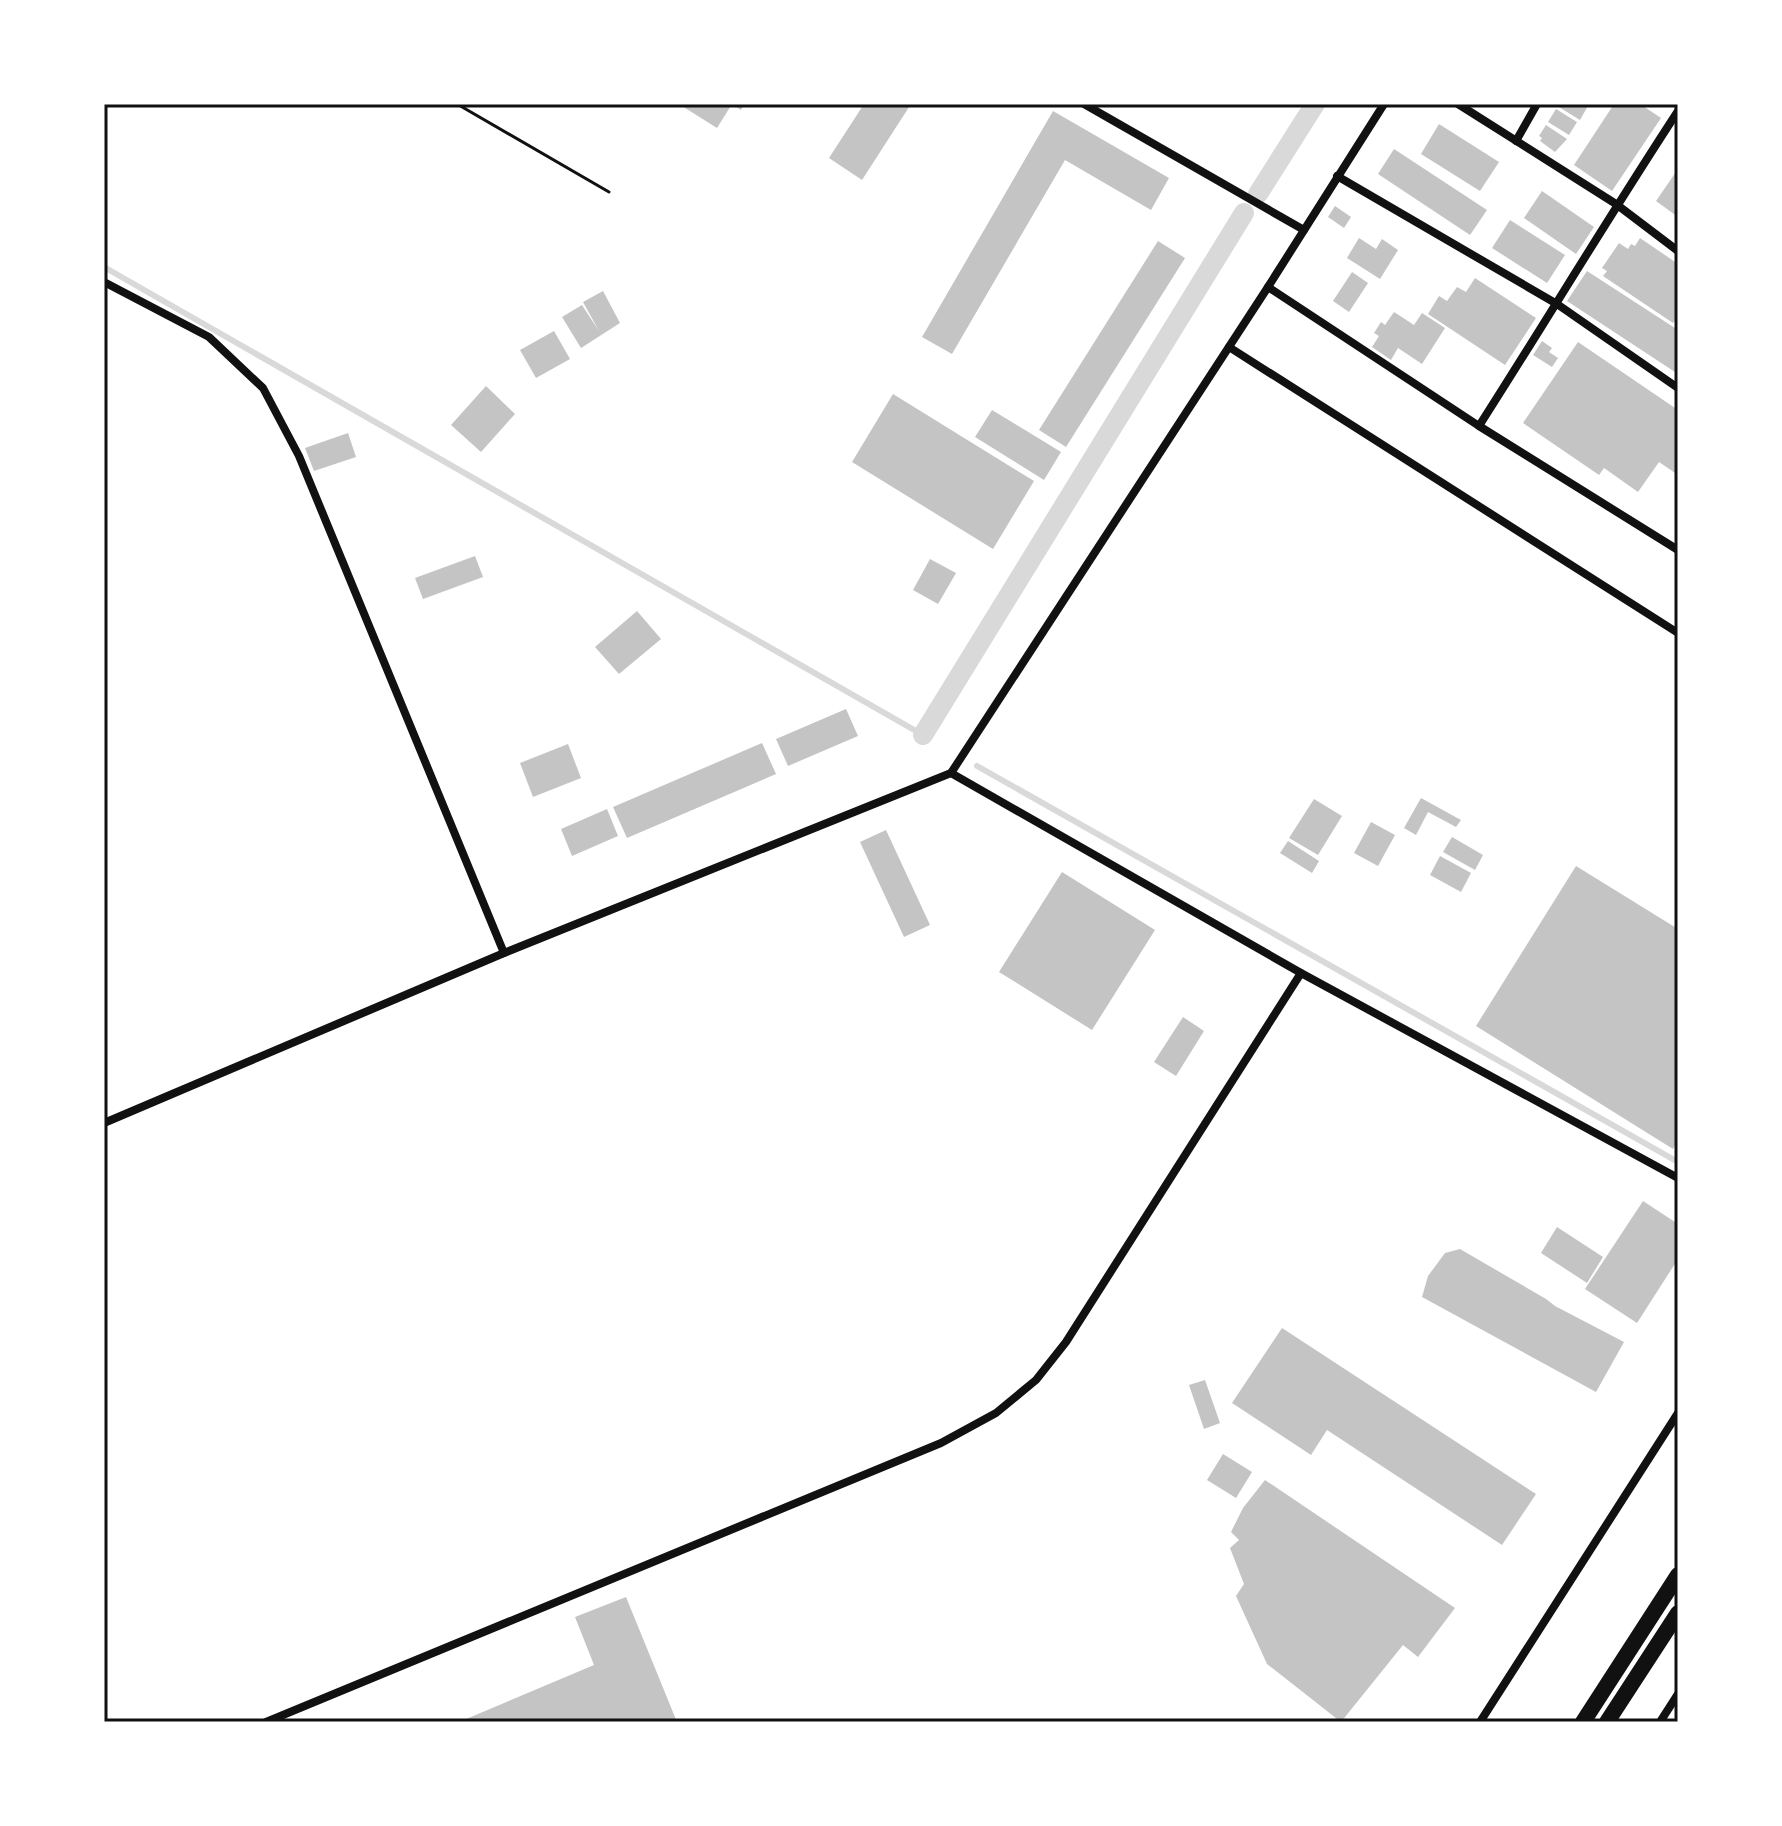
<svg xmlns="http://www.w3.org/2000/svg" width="1782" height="1826" viewBox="0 0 1782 1826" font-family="'PT Serif',serif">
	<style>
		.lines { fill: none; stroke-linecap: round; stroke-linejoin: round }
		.stream { stroke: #d9d9d9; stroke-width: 6 }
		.canal { stroke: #d9d9d9; stroke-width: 20 }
		.building { fill: #c4c4c4 }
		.path { stroke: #111; stroke-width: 3 }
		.minor { stroke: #111; stroke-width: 8 }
		.secondary { stroke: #111; stroke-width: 16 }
		.neatline { fill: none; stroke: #111; stroke-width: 3 }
	</style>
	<rect width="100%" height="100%" fill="#fff"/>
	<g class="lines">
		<!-- stream -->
		<g class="stream">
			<path d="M 104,267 L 923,735"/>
			<path d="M 977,766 L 1678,1162"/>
		</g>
		<!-- canal -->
		<g class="canal">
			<path d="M 1258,194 L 1315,104"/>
			<path d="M 923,735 L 1244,213"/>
		</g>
	</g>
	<!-- building -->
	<g class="building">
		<path d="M 683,104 L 744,104 L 741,110 L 732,104 L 717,128 L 682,106 Z"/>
		<path d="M 864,104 L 911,104 L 862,180 L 829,158 Z"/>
		<path d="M 1554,104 L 1589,104 L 1580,120 Z"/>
		<path d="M 1614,104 L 1640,104 L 1661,118 L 1612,191 L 1574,165 Z"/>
		<path d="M 1556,109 L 1577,122 L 1569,135 L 1548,122 Z"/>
		<path d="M 1053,111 L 1169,178 L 1151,210 L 1065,160 L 952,354 L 922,337 Z"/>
		<path d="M 1439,124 L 1499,162 L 1480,191 L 1421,154 Z"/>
		<path d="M 1546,125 L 1567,139 L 1555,152 L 1540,141 L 1542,138 L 1539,136 Z"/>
		<path d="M 1394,149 L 1487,210 L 1470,235 L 1378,174 Z"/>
		<path d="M 1678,169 L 1678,217 L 1656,201 Z"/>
		<path d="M 1542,191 L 1594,227 L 1576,254 L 1524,218 Z"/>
		<path d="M 1335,206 L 1351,217 L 1344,228 L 1328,217 Z"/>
		<path d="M 1510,220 L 1565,255 L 1547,283 L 1492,248 Z"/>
		<path d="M 1359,238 L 1376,249 L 1382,239 L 1398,250 L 1380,279 L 1347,258 Z"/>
		<path d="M 1640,238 L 1678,264 L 1678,316 L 1673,323 L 1603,276 L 1607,271 L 1602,268 L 1619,243 L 1628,249 L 1631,244 L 1635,246 Z"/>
		<path d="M 1158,241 L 1185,258 L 1066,447 L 1039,430 Z"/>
		<path d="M 1587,271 L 1678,330 L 1678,374 L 1567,301 Z"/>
		<path d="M 1352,272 L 1368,283 L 1349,312 L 1333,301 Z"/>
		<path d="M 1475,278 L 1536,318 L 1505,365 L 1428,314 L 1439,296 L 1447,301 L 1457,287 L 1466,292 Z"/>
		<path d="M 603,291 L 620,323 L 581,348 L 562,317 L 582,305 L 599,331 L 583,302 Z"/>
		<path d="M 1394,312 L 1414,325 L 1422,313 L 1445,328 L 1422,364 L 1398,348 L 1391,360 L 1372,347 L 1379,336 L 1374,333 L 1381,322 L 1385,325 Z"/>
		<path d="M 554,331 L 570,359 L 536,378 L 520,350 Z"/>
		<path d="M 1542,341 L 1552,348 L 1549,352 L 1558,358 L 1552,367 L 1533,355 Z"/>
		<path d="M 1578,342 L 1678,410 L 1678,475 L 1659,462 L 1638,492 L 1604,468 L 1599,475 L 1523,423 Z"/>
		<path d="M 486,386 L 515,414 L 481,452 L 451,425 Z"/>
		<path d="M 893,394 L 1034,481 L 993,549 L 852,462 Z"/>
		<path d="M 992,410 L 1061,452 L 1044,480 L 975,437 Z"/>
		<path d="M 348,433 L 356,457 L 314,471 L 305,448 Z"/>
		<path d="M 475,556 L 483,577 L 423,599 L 415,578 Z"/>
		<path d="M 930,559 L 956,573 L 938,604 L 913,590 Z"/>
		<path d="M 637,611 L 661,639 L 619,674 L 595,647 Z"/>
		<path d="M 846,709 L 858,736 L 788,766 L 776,739 Z"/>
		<path d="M 762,743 L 776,774 L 627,838 L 613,807 Z"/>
		<path d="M 568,744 L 581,778 L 533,797 L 520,763 Z"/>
		<path d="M 1421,798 L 1461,820 L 1456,827 L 1428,812 L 1416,835 L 1404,828 Z"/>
		<path d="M 1314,799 L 1342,816 L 1318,855 L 1289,838 Z"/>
		<path d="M 607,809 L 618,836 L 572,856 L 561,829 Z"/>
		<path d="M 1371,822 L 1395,835 L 1378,866 L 1354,853 Z"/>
		<path d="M 886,830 L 930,925 L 904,937 L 860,842 Z"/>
		<path d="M 1452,837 L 1483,855 L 1475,870 L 1443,852 Z"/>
		<path d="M 1288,841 L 1319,861 L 1312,873 L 1280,853 Z"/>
		<path d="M 1440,856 L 1471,873 L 1461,892 L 1430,875 Z"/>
		<path d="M 1576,866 L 1678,929 L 1678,1140 L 1673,1149 L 1476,1026 Z"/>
		<path d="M 1062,872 L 1155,930 L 1092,1030 L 999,972 Z"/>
		<path d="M 1183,1017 L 1204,1031 L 1176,1076 L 1154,1062 Z"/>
		<path d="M 1643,1201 L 1678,1224 L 1678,1259 L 1637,1323 L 1585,1289 Z"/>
		<path d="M 1557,1227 L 1603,1257 L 1587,1283 L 1541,1253 Z"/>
		<path d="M 1460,1249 L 1546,1299 L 1555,1306 L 1624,1342 L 1596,1392 L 1422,1297 L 1428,1276 L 1445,1253 Z"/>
		<path d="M 1282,1328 L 1536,1494 L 1502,1545 L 1327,1430 L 1311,1455 L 1232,1403 Z"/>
		<path d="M 1205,1380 L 1220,1423 L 1204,1429 L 1189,1385 Z"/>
		<path d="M 1223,1454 L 1252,1472 L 1236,1498 L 1207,1480 Z"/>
		<path d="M 1265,1480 L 1455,1608 L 1418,1657 L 1403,1645 L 1341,1722 L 1267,1664 L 1236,1596 L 1244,1584 L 1230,1548 L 1239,1540 L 1231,1532 L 1243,1508 Z"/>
		<path d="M 626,1597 L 677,1722 L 459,1722 L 594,1665 L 575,1617 Z"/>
	</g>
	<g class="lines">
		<!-- path -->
		<path class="path" d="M 457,104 L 609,192"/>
		<!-- minor -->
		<g class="minor">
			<path d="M 1084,104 L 1304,230"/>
			<path d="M 1458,104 L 1616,204 L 1678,251"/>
			<path d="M 1516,141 L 1537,104"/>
			<path d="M 1337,176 L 1557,304 L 1678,388"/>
			<path d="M 104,282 L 209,337 L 263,388 L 299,456 L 504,953"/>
			<path d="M 1268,287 L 1479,426 L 1678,550"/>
			<path d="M 1229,347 L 1678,633"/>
			<path d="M 1479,426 C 1546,321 1610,215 1678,111"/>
			<path d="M 951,773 L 1301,973 L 1678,1178"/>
			<path d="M 104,1123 L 504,953 L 951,773 L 1268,287 L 1384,104"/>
			<path d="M 266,1722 L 941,1443 L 996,1413 L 1036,1380 L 1066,1342 L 1301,973"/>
			<path d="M 1480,1722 L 1678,1413"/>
			<path d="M 1660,1722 L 1678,1694"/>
		</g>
		<!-- secondary -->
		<g class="secondary">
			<path d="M 1583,1722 L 1678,1575"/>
			<path d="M 1607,1722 L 1678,1613"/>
		</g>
	</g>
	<!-- border -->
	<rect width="1782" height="1826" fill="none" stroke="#ffffff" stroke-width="212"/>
	<rect x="106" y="106" width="1570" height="1614" class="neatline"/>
</svg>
